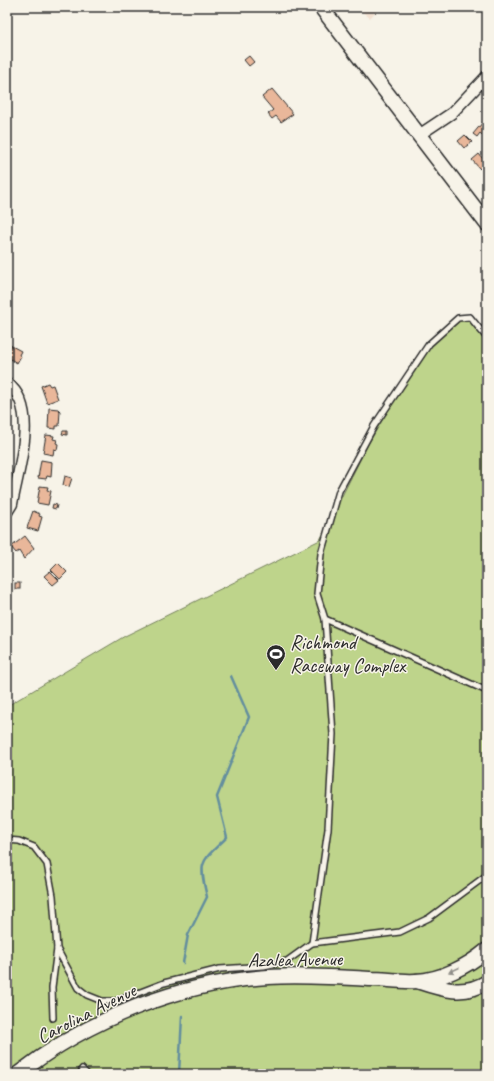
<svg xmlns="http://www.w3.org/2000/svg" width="494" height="1081" viewBox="0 0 494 1081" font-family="Caveat,sans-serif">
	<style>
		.built { fill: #f3e1d1 }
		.pitch { fill: #bed48b; stroke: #74805b }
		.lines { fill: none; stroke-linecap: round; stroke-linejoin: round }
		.stream { stroke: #638e9e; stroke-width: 2.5 }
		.building { fill: #e9b79a; stroke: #2b2b2b }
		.lane-casing { stroke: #2b2b2b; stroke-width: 8 }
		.street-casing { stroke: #2b2b2b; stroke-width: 13 }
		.secondary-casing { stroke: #2b2b2b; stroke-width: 17 }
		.lane { stroke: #f7f3e8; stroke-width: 5 }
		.street { stroke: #f7f3e8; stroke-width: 10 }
		.secondary { stroke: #f7f3e8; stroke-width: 14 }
		.oneway { fill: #918f8a }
		.labels { text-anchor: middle; stroke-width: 3; stroke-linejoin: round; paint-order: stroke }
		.poi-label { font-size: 20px; fill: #2b2b2b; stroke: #f7f3e8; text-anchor: start }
		.street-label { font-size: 20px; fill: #2b2b2b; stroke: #f7f3e8 }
	</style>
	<rect width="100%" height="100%" fill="#f7f3e8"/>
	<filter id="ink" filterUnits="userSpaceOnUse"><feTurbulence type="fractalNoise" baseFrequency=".025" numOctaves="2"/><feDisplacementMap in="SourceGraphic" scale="8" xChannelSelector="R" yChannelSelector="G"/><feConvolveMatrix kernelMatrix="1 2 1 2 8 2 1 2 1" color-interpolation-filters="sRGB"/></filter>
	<g filter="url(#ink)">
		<!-- built -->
		<path class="built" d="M 356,7 L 380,7 L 370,18 Z"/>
		<!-- pitch -->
		<path class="pitch" d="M 470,314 L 487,335 L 487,1074 L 7,1074 L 7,706 L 125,636 L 320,540 L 367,446 L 406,380 L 436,335 Z"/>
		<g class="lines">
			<!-- stream -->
			<g class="stream">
				<path d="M 183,963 L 188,935 L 207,897 C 198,859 201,863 227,837 L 217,797 L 249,717 L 231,676"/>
				<path d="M 179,1074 L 182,1016"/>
			</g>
		</g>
		<!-- building -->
		<g class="building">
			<path d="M 249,56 L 254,62 L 249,66 L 244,60 Z"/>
			<path d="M 272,89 L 293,114 L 281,122 L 276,116 L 272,119 L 268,114 L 273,110 L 262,97 Z"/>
			<path d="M 483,122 L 487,125 L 487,139 L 480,133 L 477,137 L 473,134 Z"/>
			<path d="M 465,135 L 472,142 L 464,148 L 458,141 Z"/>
			<path d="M 479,154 L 487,164 L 480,169 L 472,160 Z"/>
			<path d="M 8,344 L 21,351 L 19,355 L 21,356 L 17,363 L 7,357 Z"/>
			<path d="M 48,383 L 50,386 L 53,385 L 58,399 L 47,403 L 41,386 Z"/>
			<path d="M 49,408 L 58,409 L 60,411 L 59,426 L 56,426 L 56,429 L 48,428 Z"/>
			<path d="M 63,431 L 67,431 L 67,435 L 62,434 Z"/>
			<path d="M 46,435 L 54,436 L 53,439 L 57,440 L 56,443 L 58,444 L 57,450 L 54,449 L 53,455 L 43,453 Z"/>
			<path d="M 41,460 L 52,462 L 51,477 L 47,476 L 46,479 L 38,478 Z"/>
			<path d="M 65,476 L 72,478 L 69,487 L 63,485 Z"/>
			<path d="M 40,486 L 48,487 L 47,490 L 51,491 L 48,505 L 37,503 Z"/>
			<path d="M 53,504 L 57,505 L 56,509 L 52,508 Z"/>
			<path d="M 33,511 L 40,514 L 39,516 L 42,517 L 38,531 L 27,528 Z"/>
			<path d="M 25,536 L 34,548 L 24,559 L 19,551 L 16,553 L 11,547 Z"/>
			<path d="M 58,563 L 67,572 L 60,579 L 51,570 Z"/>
			<path d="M 50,571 L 59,580 L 53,585 L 44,576 Z"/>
			<rect x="15" y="583" width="5" height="6"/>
		</g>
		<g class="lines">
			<!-- lane casing -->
			<g class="lane-casing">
				<g id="lane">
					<path d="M 325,619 L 487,691"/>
					<path d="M 7,840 L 19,841 L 34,847 L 47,864 L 53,896 L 57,949 L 52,987 L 53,1018"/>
					<path d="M 312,943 L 328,829 L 333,734 L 325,619 L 317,594 L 321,554 L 339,491 L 374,426 L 429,344 L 458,318 L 470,317 L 487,338"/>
					<path d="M 57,949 L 78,988 L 87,995 L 102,1001 L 117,1001 L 164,983 L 220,969 L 264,966 L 287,961 L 312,943 L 400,932 L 429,918 L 487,875"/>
					<path d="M 82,1069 L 87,1074"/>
				</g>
			</g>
			<!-- street casing -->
			<g class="street-casing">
				<g id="street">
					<path d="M 419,135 L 452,113 L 487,76"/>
					<path d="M 7,383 C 40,408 18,469 12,504 L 7,512"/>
				</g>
			</g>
			<!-- secondary casing -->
			<g class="secondary-casing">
				<g id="secondary">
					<path d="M 321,7 L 487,224"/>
					<path d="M 417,981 C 441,989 464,997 487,982"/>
					<path d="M 18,1074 C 88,1019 179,983 268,977 C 302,975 336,977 371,979 C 385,979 401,982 416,981 C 441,980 468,966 487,950"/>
				</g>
			</g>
			<!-- lane -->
			<use href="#lane" class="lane"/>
			<!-- street -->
			<use href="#street" class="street"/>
			<!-- secondary -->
			<use href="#secondary" class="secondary"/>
		</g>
		<!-- one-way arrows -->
		<defs><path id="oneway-solid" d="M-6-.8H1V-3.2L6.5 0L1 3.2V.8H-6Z"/></defs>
		<use class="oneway" href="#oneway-solid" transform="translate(454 970) rotate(156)"/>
	</g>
	<!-- icons -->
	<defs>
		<g id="stadium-pin" transform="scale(1)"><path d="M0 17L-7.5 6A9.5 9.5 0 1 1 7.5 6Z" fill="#2b2b2b" stroke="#f7f3e8"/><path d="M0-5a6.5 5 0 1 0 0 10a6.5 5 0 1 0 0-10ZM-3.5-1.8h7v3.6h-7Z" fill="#fff"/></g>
	</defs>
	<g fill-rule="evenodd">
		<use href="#stadium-pin" x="276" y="654"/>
	</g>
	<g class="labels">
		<!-- poi labels -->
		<g class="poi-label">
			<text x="290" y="649">Richmond<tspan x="290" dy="23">Raceway Complex</tspan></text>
		</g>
		<!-- street labels -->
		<g class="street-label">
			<text transform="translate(295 959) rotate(-1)" y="7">Azalea Avenue</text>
			<text transform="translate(86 1013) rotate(-27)" y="7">Carolina Avenue</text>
		</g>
	</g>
	<!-- margin -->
	<rect width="494" height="1081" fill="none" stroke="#f7f3e8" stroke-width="24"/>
	<rect x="12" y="12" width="470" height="1057" fill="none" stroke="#2b2b2b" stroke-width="1.5" filter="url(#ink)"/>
</svg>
